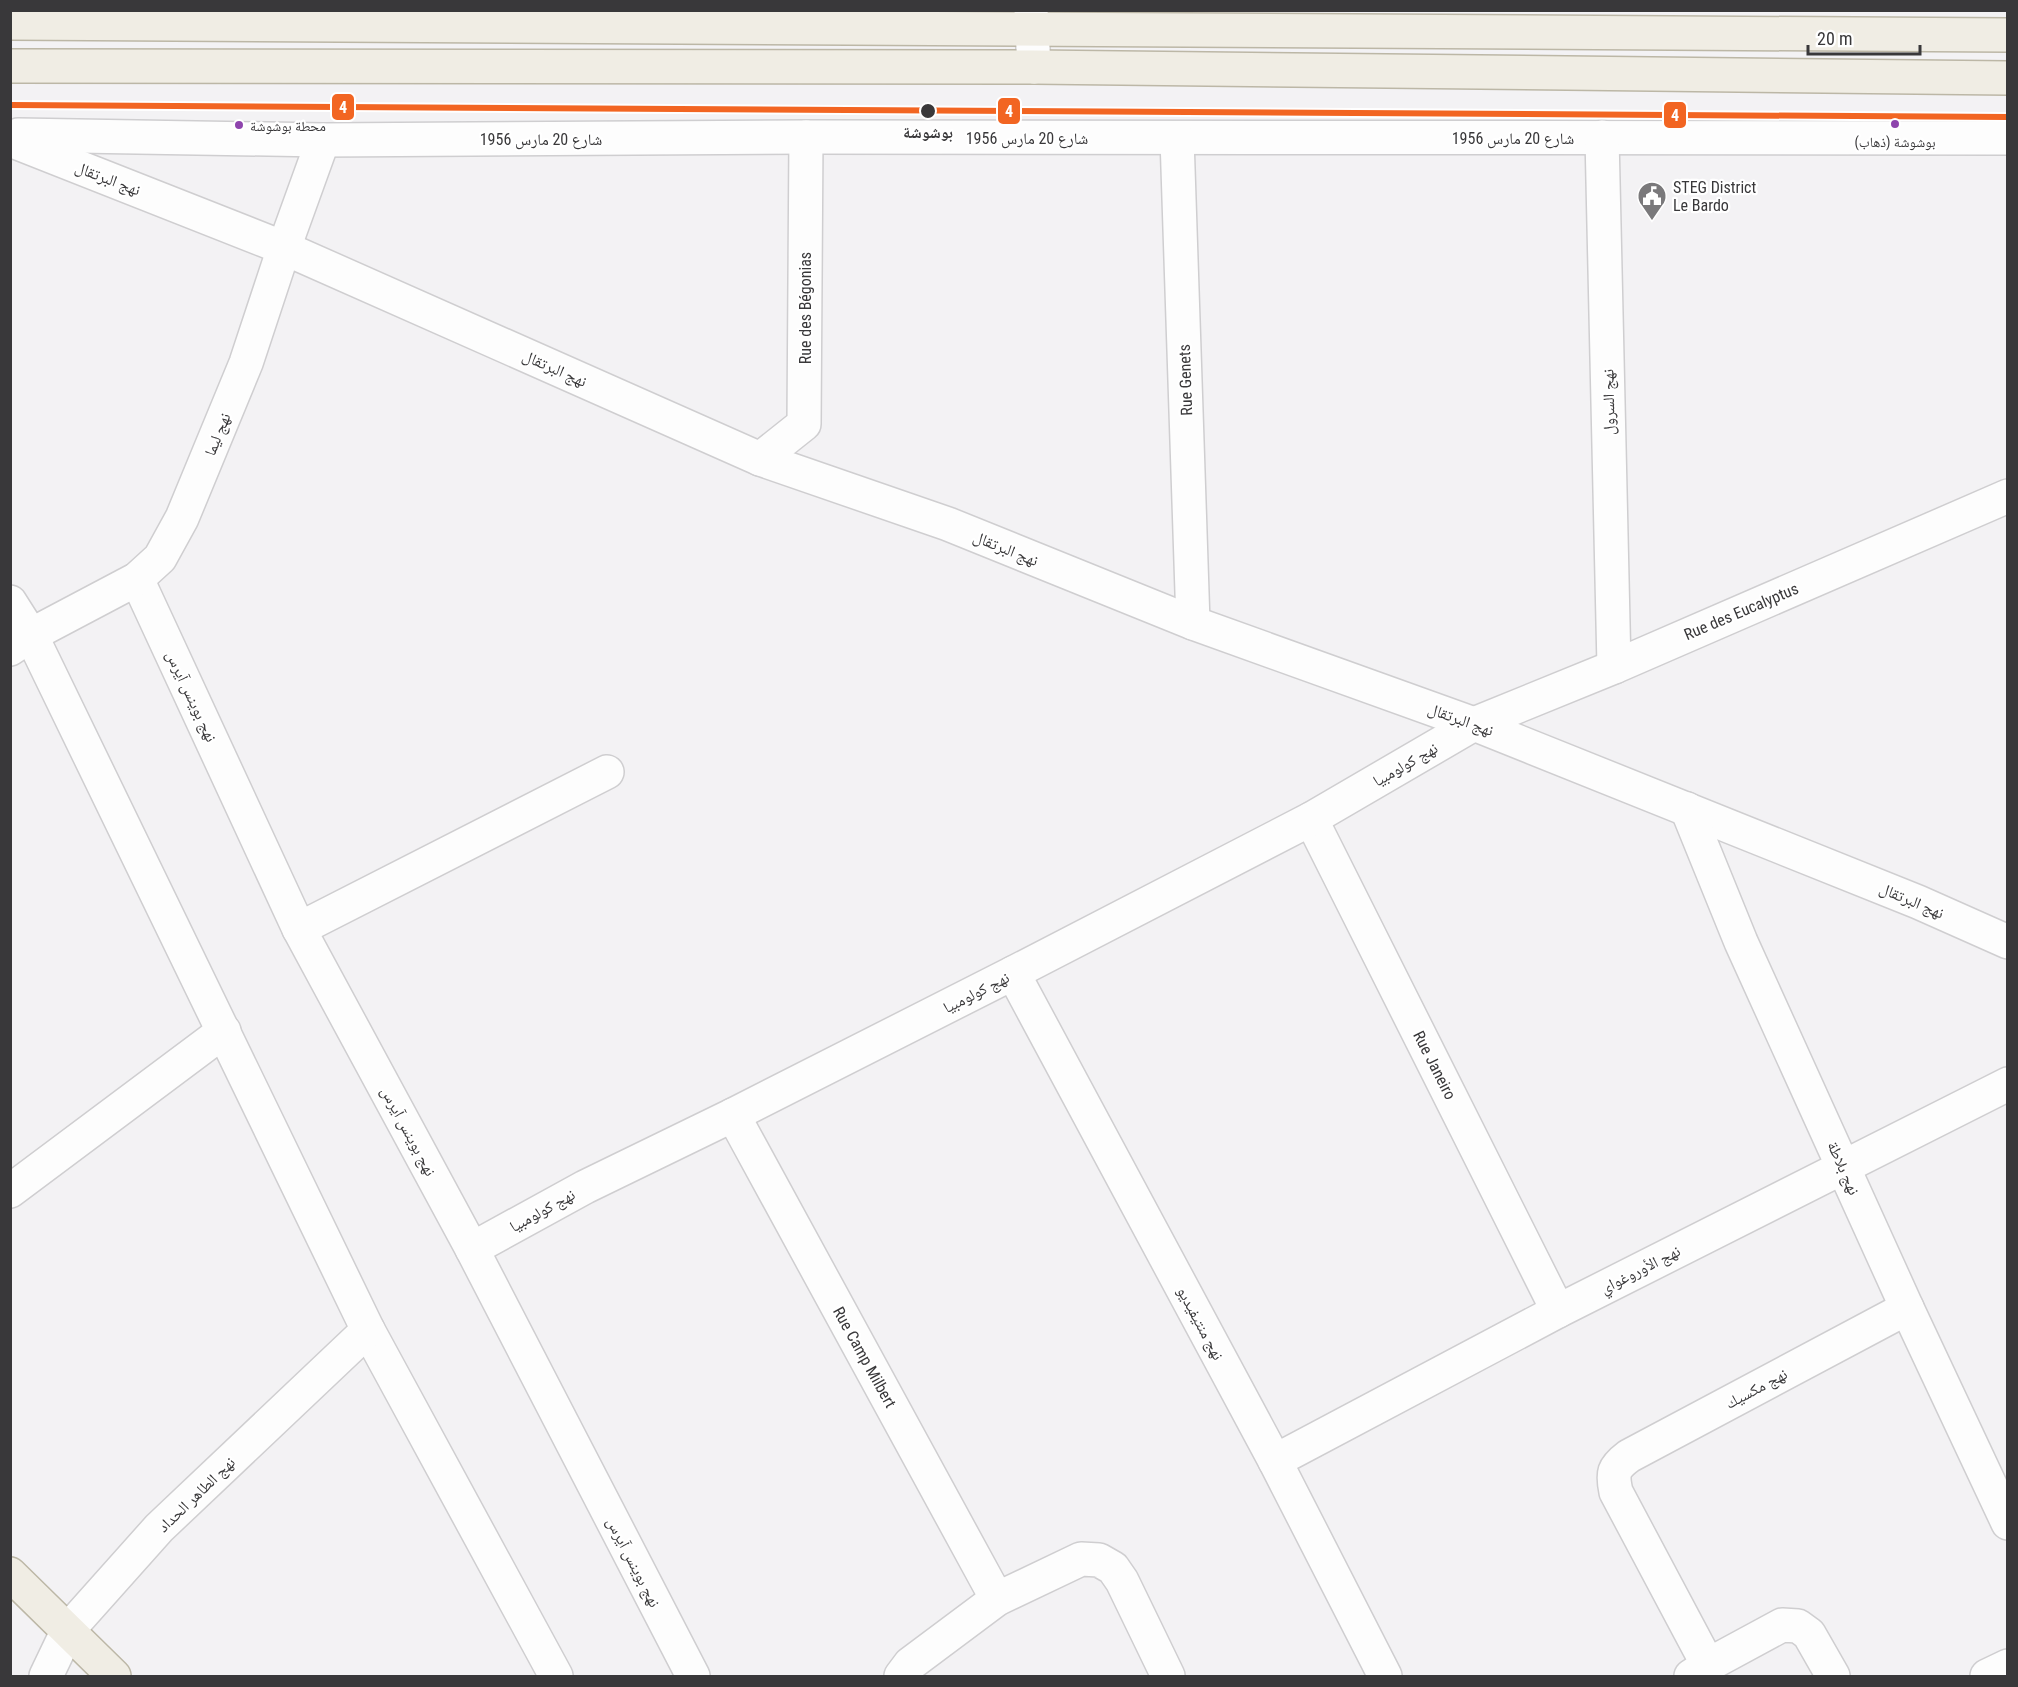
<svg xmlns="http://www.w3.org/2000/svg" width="2018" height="1687" viewBox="0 0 2018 1687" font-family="'Roboto Condensed','Noto Naskh Arabic',sans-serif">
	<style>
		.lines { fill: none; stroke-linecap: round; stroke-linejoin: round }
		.minor-casing { stroke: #cfced0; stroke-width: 36 }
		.major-casing { stroke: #bcb7a6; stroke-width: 36 }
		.minor { stroke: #fdfdfd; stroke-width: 33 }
		.major { stroke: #f0ede4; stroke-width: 33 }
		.rail-1-casing { stroke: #fff; stroke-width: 10 }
		.rail-1 { stroke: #f26522; stroke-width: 6 }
		.stop-dot { fill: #39383a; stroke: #fff; stroke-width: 2 }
		.bus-dot { fill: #8e44ad; stroke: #fff; stroke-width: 2 }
		.labels { text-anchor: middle; stroke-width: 4.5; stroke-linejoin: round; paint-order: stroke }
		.bus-label { font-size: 14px; fill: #39383a; stroke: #fff; text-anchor: start }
		.stop-label { font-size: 16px; font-weight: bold; fill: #39383a; stroke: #fff }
		.street-label { font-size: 16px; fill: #39383a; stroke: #fff }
		.poi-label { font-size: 16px; fill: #39383a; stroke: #fff; text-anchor: start }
		.line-badge { stroke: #fff; stroke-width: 2 }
		.badge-label { font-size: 16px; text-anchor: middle; font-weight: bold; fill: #fff }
	</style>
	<rect width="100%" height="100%" fill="#f3f2f4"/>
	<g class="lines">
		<!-- minor casing -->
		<g class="minor-casing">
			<g id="minor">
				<path d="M 1031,10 L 1034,67"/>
				<path d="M 18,135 L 323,140 L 806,137 L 2008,138"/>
				<path d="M 1602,137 L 1614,667"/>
				<path d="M 1177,138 L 1193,623"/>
				<path d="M 10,140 L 284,248 L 760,459 L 948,524 L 1193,623 L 1474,724 L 1918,902 L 2008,942"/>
				<path d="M 760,459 L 804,424 L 806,137"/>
				<path d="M 137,579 L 299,929 L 472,1249 L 693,1676"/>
				<path d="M 10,602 L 31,635 L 368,1330 L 556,1676"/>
				<path d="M 10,649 L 31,635 L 137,579 L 160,558 L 182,518 L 246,363 L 284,248 L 323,140"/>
				<path d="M 1687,809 L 1741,942 L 1907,1308 L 2008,1523"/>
				<path d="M 1311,819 L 1558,1311"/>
				<path d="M 299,929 L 607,772"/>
				<path d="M 1013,973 L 1275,1461 L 1385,1676"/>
				<path d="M 733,1115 L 997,1599"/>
				<path d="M 10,1191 L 224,1031"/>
				<path d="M 472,1249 L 585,1187 L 733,1115 L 1013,973 L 1311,819 L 1474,724 L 1614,667 L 2008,496"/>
				<path d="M 1275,1461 L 1558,1311 L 2008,1084"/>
				<path d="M 1708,1665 L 1616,1492 C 1612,1473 1613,1468 1629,1456 L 1907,1308"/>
				<path d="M 46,1676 L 68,1630 L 159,1528 L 368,1330"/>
				<path d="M 901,1676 L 910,1664 L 997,1599 L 1081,1559 L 1099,1560 L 1113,1568 L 1122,1581 L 1168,1676"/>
				<path d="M 1691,1676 L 1708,1665 L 1782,1625 L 1798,1626 L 1809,1634 L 1833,1676"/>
				<path d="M 1987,1676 L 2008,1666"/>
			</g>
		</g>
		<!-- major casing -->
		<g class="major-casing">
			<g id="major">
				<path d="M 10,23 L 2008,35"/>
				<path d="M 10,66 L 1034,67 L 2008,78"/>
				<path d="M 10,1574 L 114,1676"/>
			</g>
		</g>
		<!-- minor -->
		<use href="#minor" class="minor"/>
		<!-- major -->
		<use href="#major" class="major"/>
		<!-- rail-1 casing -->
		<g class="rail-1-casing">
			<path id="rail-1" d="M 10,105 L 2008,117"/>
		</g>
		<!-- rail-1 -->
		<use href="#rail-1" class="rail-1"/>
	</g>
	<!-- icons -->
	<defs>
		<g id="civic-pin" transform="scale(1.5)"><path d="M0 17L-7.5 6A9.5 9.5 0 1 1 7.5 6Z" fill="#7a797b" stroke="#fff"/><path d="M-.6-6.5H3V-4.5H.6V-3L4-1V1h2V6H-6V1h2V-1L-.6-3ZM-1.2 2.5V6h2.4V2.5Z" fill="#fff"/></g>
	</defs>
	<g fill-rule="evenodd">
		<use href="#civic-pin" x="1652" y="196"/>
	</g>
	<!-- markers -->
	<circle class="stop-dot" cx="928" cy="111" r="8"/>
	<g class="bus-dot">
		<circle cx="1895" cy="124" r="5"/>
		<circle cx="239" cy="125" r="5"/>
	</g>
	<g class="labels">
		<!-- bus labels -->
		<g class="bus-label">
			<text x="250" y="131">محطة بوشوشة</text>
			<text x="1895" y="147" text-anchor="middle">بوشوشة (ذهاب)</text>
		</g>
		<!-- stop labels -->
		<g class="stop-label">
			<text x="928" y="138">بوشوشة</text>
		</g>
		<!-- street labels -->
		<g class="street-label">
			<text x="1027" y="144">شارع 20 مارس 1956</text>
			<text x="1513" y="144">شارع 20 مارس 1956</text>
			<text x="541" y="145">شارع 20 مارس 1956</text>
			<text transform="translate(108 178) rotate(21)" y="6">نهج البرتقال</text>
			<text transform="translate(805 308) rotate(-90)" y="6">Rue des Bégonias</text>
			<text transform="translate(555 368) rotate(24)" y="6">نهج البرتقال</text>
			<text transform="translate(1185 380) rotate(-92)" y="6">Rue Genets</text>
			<text transform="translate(1608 402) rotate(-91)" y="6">نهج السرول</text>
			<text transform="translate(217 434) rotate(-68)" y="6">نهج ليما</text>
			<text transform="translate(1006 548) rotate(22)" y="6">نهج البرتقال</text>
			<text transform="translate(1741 611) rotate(-23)" y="6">Rue des Eucalyptus</text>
			<text transform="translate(192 696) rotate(65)" y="6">نهج بوينس آيرس</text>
			<text transform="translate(1461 719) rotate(20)" y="6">نهج البرتقال</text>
			<text transform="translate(1405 764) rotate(-30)" y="6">نهج كولومبيا</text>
			<text transform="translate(1912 900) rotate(23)" y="6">نهج البرتقال</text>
			<text transform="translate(976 992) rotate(-27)" y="6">نهج كولومبيا</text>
			<text transform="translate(1435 1065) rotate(63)" y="6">Rue Janeiro</text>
			<text transform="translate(409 1131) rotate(62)" y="6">نهج بوينس آيرس</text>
			<text transform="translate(1844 1168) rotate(66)" y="6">نهج بلاطة</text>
			<text transform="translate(542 1210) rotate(-29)" y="6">نهج كولومبيا</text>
			<text transform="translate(1640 1269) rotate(-27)" y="6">نهج الأوروغواي</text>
			<text transform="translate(1201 1323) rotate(62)" y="6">نهج منتيفيديو</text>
			<text transform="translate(865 1357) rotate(61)" y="6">Rue Camp Milbert</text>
			<text transform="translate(1756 1388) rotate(-28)" y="6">نهج مكسيك</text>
			<text transform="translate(196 1494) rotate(-44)" y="6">نهج الطاهر الحداد</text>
			<text transform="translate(634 1562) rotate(63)" y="6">نهج بوينس آيرس</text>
		</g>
		<!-- poi labels -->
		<g class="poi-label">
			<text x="1673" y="193">STEG District<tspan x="1673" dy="18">Le Bardo</tspan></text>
		</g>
	</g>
	<g class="line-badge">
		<rect x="331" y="93" width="24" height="28" rx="6" fill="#f26522"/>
		<rect x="997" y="97" width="24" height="28" rx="6" fill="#f26522"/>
		<rect x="1663" y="101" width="24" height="28" rx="6" fill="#f26522"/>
	</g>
	<g class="badge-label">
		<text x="343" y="113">4</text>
		<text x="1009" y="117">4</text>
		<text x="1675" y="121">4</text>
	</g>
	<!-- border -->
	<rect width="2018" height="1687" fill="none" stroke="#39383a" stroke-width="24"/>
	<!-- scale -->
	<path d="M1808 45v9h112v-9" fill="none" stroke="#39383a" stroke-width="3"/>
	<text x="1817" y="45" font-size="18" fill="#39383a" stroke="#ffffff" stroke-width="4.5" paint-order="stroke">20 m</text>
</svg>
